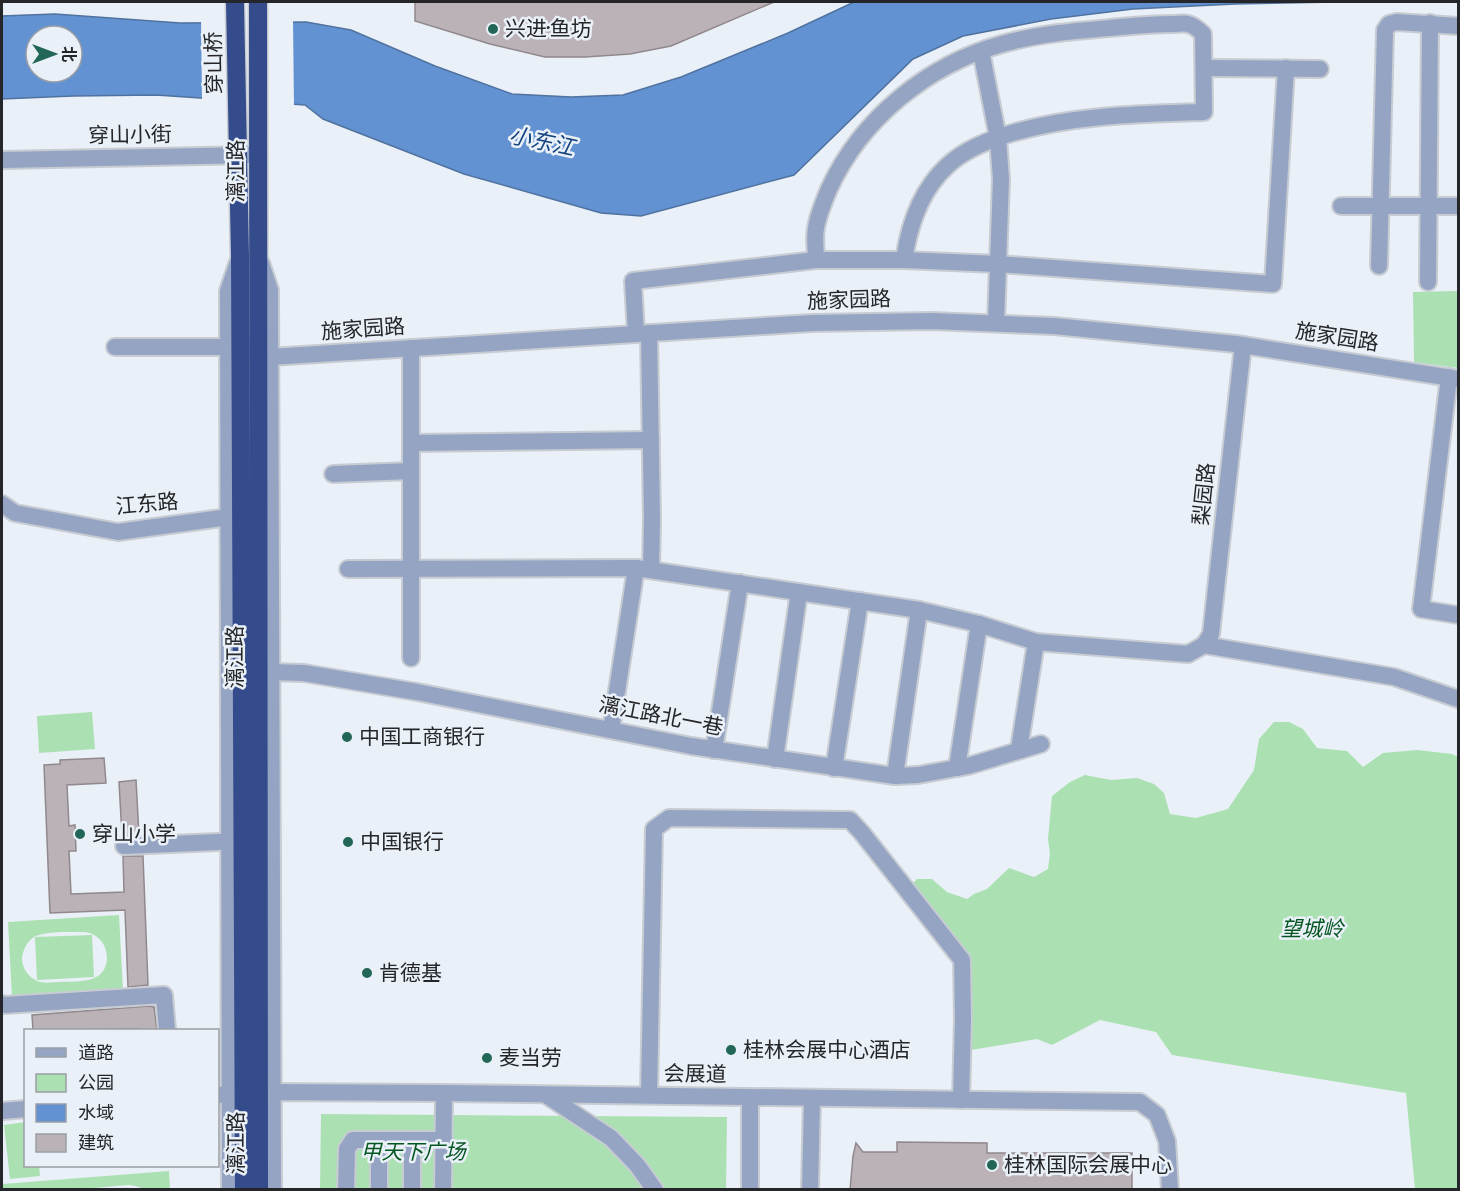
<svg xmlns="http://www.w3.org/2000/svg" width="1460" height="1191" viewBox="0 0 1460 1191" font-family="Merriweather,'Noto Sans SC',serif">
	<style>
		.green { fill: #abe0b2; fill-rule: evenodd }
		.water { fill: #6292d2; stroke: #50729f; stroke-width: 1.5; fill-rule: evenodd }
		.pier { fill: #eaf0f7 }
		.building { fill: #bbb2b7; stroke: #90888c; stroke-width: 1.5 }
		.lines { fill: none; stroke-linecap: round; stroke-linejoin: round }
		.minor-casing { stroke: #c7ccd2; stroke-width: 20 }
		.highway-casing { stroke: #c7ccd2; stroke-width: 21 }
		.minor { stroke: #96a4c4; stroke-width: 16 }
		.highway { stroke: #354c8c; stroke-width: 18 }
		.poi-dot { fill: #226658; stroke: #eaf0f7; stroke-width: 2 }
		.labels { text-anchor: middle; stroke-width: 5; stroke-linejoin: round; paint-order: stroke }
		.poi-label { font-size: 21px; fill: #252629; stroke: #eaf0f7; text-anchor: start }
		.street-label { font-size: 21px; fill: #252629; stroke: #eaf0f7 }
		.park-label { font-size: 21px; font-style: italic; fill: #045621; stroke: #eaf0f7 }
		.water-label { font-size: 22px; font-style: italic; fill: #14447e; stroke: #eaf0f7 }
	</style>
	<rect width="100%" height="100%" fill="#eaf0f7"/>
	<!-- green -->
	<g class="green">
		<path d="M 1458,291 L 1458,368 L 1414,362 L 1413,292 Z"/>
		<path d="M 92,712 L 95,749 L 39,753 L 37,716 Z"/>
		<path d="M 1274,722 L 1289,722 L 1303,729 L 1317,748 L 1347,751 L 1363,767 L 1383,753 L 1417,750 L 1452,754 L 1458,757 L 1458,1189 L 1415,1189 L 1406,1093 L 1172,1055 L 1156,1032 L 1100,1020 L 1052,1045 L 1037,1039 L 971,1050 L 971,957 L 911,885 L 917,879 L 932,879 L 947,892 L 967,899 L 974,894 L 987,889 L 1009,868 L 1034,877 L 1048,869 L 1050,854 L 1048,839 L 1052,796 L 1070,782 L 1085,775 L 1111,780 L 1137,778 L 1154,784 L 1164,793 L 1170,814 L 1196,818 L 1228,809 L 1254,770 L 1259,739 Z"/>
		<path d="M 119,915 L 123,991 L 12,997 L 8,922 ZM 85,932 C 98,934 107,944 107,958 C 106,984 79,981 60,982 C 53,982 44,984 37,981 C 29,977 23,970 22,960 C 22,950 29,937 39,935 C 51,931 72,932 85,932 Z"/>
		<path d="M 92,935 L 94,977 L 37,980 L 35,937 Z"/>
		<path d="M 321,1114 L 727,1117 L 726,1189 L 320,1190 Z"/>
		<path d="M 25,1122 L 26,1166 L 39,1166 L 40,1176 L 10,1179 L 4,1125 Z"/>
		<path d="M 169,1171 L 170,1189 L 144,1189 L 136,1186 L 128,1185 L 71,1190 L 3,1189 L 3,1184 Z"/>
	</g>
	<!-- water -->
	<path class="water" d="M 854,2 L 1335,2 L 1235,4 L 1133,9 L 1051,19 L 963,36 L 913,59 L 794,175 L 641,216 L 601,213 L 464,174 L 323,119 L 305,105 L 156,95 L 73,96 L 2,99 L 2,16 L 55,14 L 180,23 L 306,22 L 351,30 L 435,66 L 512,94 L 571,97 L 623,95 L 681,77 L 788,33 ZM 36,36 L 72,36 L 72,72 L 36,72 Z"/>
	<!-- pier -->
	<path class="pier" d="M 293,19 L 294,107 L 202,101 L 201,20 Z"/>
	<!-- building -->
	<g class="building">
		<path d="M 415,2 L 774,2 L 671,46 L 630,54 L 585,57 L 545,57 L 490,44 L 415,21 Z"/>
		<path d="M 104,758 L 106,783 L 67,785 L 69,826 L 75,825 L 76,851 L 69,851 L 71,894 L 124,892 L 123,856 L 143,856 L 148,985 L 128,987 L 125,910 L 50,913 L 44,765 L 60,764 L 60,760 Z"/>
		<path d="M 136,780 L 139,835 L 122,836 L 119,782 Z"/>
		<path d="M 149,1006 L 154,1007 L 157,1030 L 140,1030 L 140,1029 L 33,1030 L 32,1015 Z"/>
		<path d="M 897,1142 L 987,1143 L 987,1153 L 1132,1153 L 1132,1190 L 850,1190 L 853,1156 L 856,1143 L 863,1152 L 897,1152 Z"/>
	</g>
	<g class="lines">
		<!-- minor casing -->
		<g class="minor-casing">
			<g id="minor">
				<path d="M 981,51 L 998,138 L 1001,179 L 996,323"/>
				<path d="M 1204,68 L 1320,69"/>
				<path d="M 2,160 L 252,155"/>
				<path d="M 1341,206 L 1458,206"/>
				<path d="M 816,260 C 816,250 814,238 816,228 C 818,215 824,201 829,189 C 861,119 927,65 1002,44 C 1037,34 1074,31 1110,28 C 1131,26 1153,24 1174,24 C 1178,24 1184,23 1188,24 C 1193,25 1199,30 1203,34 L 1204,112 C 1139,114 1074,115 1012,133 C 989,140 965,149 947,166 C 920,191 909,225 904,260"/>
				<path d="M 261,263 L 270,290 L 273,1190"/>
				<path d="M 1379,266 L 1385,30 L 1389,24 L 1397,22 L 1458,26"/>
				<path d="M 1428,282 L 1430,23"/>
				<path d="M 649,333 L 652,519 L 651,570"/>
				<path d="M 636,334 L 633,281 L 816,260 L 904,260 L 998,264 L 1273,284 L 1286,68"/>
				<path d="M 115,347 L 241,347 L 270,357 L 812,323 L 932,321 L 1054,326 L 1236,344 L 1458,379"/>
				<path d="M 411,348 L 411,658"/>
				<path d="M 1449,377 L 1421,609 L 1458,615"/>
				<path d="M 411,443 L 651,440"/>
				<path d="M 333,474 L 411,471"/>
				<path d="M 2,504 L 15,513 L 118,532 L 229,517"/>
				<path d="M 348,569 L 636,568 L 919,610 L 979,624 L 1036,642 L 1188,654 L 1204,645 L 1394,677 L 1458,699"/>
				<path d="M 1204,645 L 1211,634 L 1243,345"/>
				<path d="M 271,672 L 304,673 L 417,692 L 691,746 L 895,776 L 918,775 L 968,766 L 1041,744"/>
				<path d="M 611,730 L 636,568"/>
				<path d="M 1019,749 L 1036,642"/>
				<path d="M 714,750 L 740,583"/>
				<path d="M 775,759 L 799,592"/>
				<path d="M 834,768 L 860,601"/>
				<path d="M 957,768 L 979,624"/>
				<path d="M 895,776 L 919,610"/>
				<path d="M 124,846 L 241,841"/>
				<path d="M 2,1004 L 5,1005 L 164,995 L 167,1030"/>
				<path d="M 218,1095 L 258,1092 L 444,1093 L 1140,1102 L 1157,1115 L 1167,1141 L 1170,1190"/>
				<path d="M 546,1095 L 611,1138 L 637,1165 L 655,1190"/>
				<path d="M 649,1095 L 654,829 L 669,818 L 850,820 L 862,833 L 962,960 L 963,1018 L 961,1100"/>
				<path d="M 2,1111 L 26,1109"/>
				<path d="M 230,1190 L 228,291 L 238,262"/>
				<path d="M 346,1190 L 347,1149 L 353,1140 L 444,1140"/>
				<path d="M 379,1190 L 379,1140"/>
				<path d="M 412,1190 L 412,1140"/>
				<path d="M 443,1190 L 444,1093"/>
				<path d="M 750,1190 L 750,1098"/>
				<path d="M 810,1190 L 812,1098"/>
			</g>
		</g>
		<!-- highway casing -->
		<g class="highway-casing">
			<g id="highway">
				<path d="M 235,2 L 240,256 L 244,1190"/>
				<path d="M 258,2 L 259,1190"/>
			</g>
		</g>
		<!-- minor -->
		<use href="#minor" class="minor"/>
		<!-- highway -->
		<use href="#highway" class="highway"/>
	</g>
	<!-- markers -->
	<g class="poi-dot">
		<circle cx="493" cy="29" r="6"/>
		<circle cx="347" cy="737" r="6"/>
		<circle cx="80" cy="834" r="6"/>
		<circle cx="348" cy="842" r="6"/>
		<circle cx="367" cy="973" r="6"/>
		<circle cx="731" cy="1050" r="6"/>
		<circle cx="487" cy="1058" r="6"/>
		<circle cx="992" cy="1165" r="6"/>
	</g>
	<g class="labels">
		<!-- poi labels -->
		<g class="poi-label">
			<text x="505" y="36">兴进·鱼坊</text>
			<text x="359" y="744">中国工商银行</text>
			<text x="92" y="841">穿山小学</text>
			<text x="360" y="849">中国银行</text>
			<text x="379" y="980">肯德基</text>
			<text x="743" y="1057">桂林会展中心酒店</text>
			<text x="499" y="1065">麦当劳</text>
			<text x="1004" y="1172">桂林国际会展中心</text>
		</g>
		<!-- street labels -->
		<g class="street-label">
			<text transform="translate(214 63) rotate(-91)" y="7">穿山桥</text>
			<text transform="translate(130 135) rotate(-1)" y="7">穿山小街</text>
			<text transform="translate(236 171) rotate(-90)" y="7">漓江路</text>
			<text transform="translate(849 300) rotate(-2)" y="7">施家园路</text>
			<text transform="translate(363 329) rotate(-4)" y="7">施家园路</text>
			<text transform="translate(1337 337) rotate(9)" y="7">施家园路</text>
			<text transform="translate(1204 494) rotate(-84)" y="7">梨园路</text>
			<text transform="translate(147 504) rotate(-5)" y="7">江东路</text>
			<text transform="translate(235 657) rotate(-90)" y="7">漓江路</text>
			<text transform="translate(661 716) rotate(11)" y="7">漓江路北一巷</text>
			<text transform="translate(695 1074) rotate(1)" y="7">会展道</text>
			<text transform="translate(236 1143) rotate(-90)" y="7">漓江路</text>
		</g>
		<!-- park labels -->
		<g class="park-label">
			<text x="1312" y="936">望城岭</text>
			<text x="413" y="1159">甲天下广场</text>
		</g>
		<!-- water labels -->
		<g class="water-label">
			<text transform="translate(542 141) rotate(12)" y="8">小东江</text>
		</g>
	</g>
	<!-- border -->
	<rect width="1460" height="1191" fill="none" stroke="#252629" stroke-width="6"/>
	<!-- legend -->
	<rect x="24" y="1029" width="195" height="138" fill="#eaf0f7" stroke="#9b9fa5" stroke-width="1.5"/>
	<rect x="36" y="1048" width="30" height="9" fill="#96a4c4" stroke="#9b9fa5" stroke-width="1.5"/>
	<text x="78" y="1059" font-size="18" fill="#252629">道路</text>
	<rect x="36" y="1074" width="30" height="18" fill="#abe0b2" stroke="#9b9fa5" stroke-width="1.5"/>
	<text x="78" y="1089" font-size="18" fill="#252629">公园</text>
	<rect x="36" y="1104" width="30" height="18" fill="#6292d2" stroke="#9b9fa5" stroke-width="1.5"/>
	<text x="78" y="1119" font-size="18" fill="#252629">水域</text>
	<rect x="36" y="1134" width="30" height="18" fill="#bbb2b7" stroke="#9b9fa5" stroke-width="1.5"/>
	<text x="78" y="1149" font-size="18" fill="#252629">建筑</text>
	<!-- north arrow -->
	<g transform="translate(54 54) rotate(90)"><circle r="28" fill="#eaf0f7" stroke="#9b9fa5" stroke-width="1.5"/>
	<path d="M0-4.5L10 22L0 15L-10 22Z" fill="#226658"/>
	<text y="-9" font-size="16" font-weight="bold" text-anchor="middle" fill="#252629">北</text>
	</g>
</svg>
